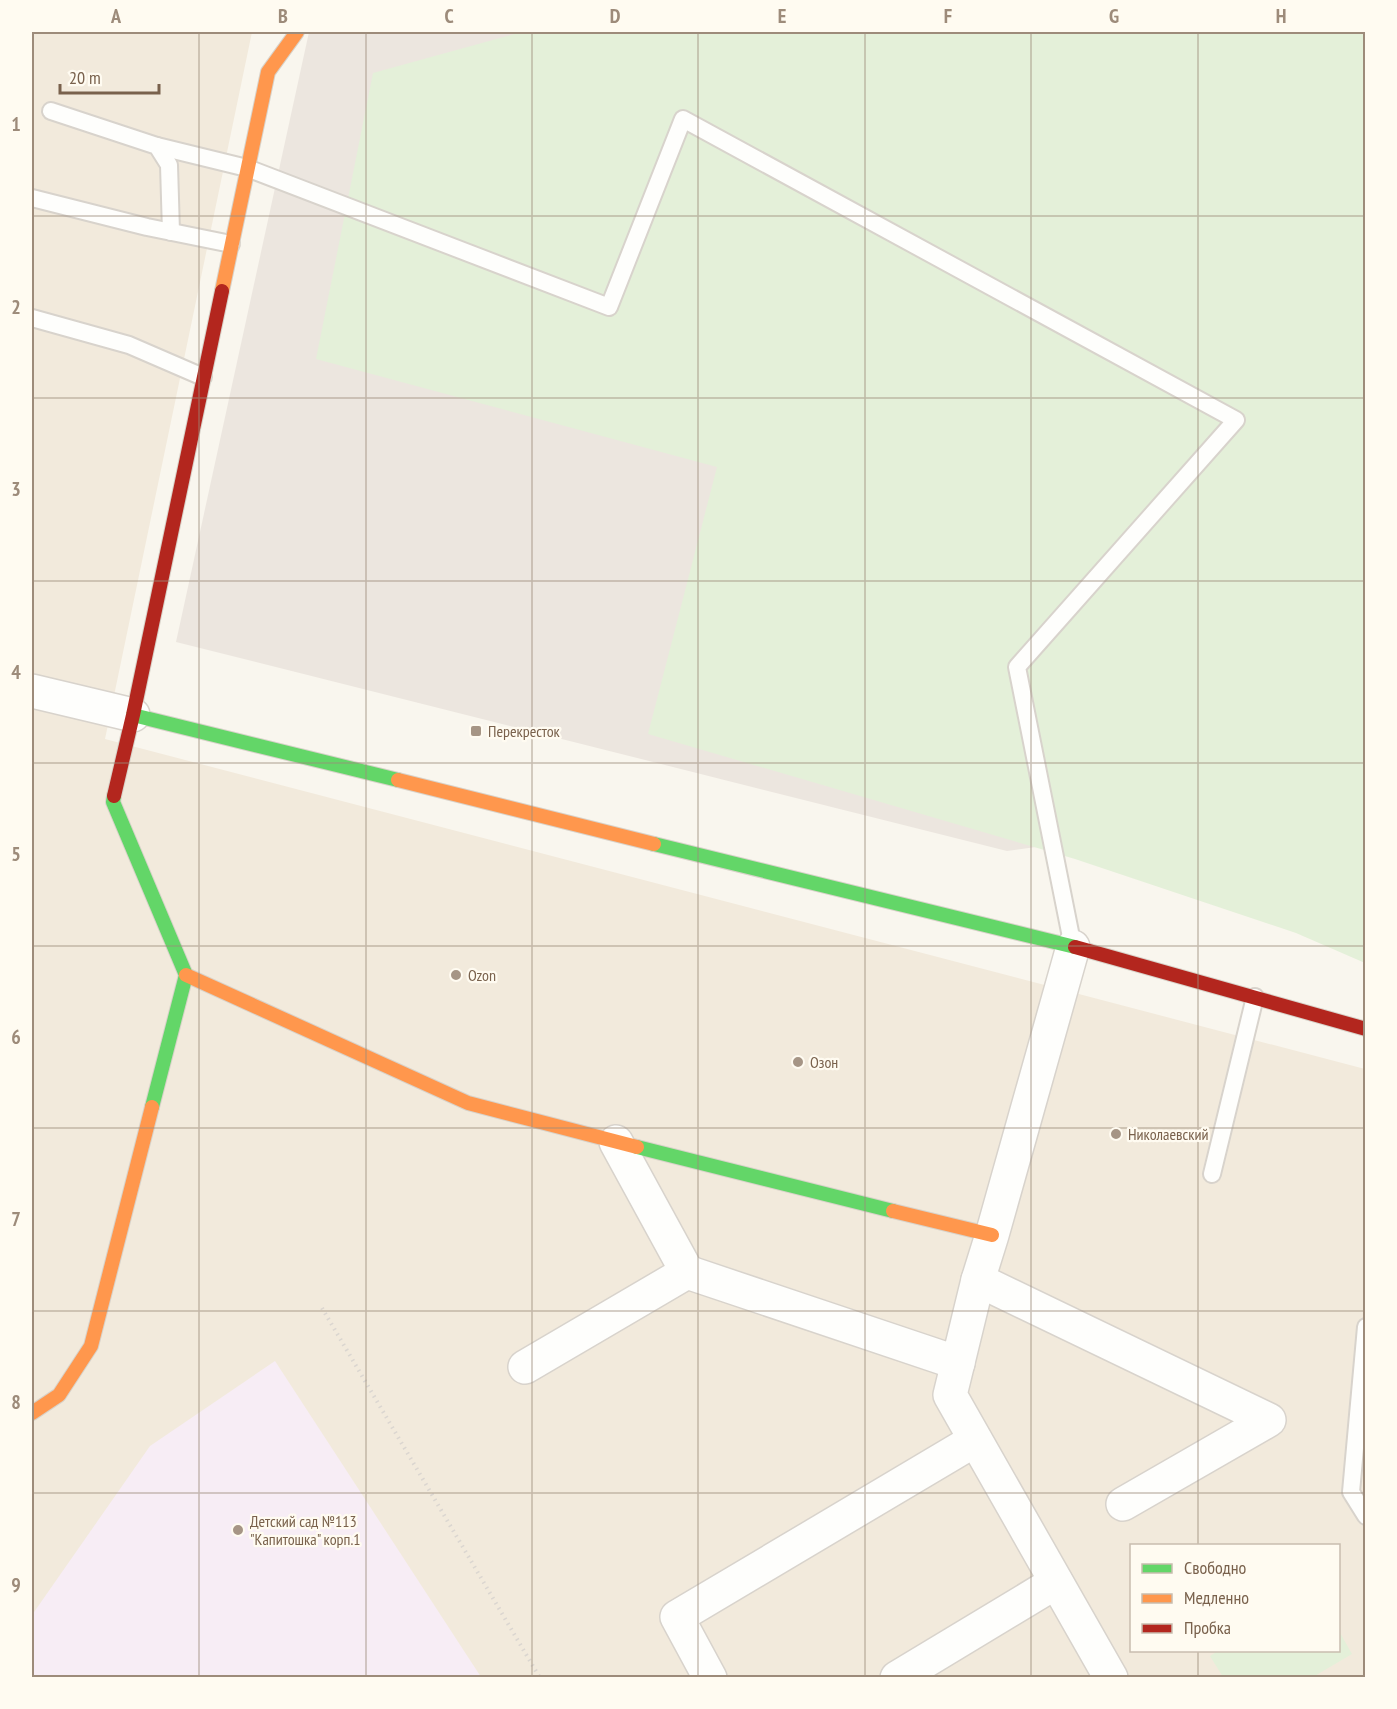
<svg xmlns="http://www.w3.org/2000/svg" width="1397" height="1709" viewBox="0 0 1397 1709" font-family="'PT Sans Narrow',sans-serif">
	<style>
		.residential { fill: #f2eadc; fill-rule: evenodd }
		.industrial { fill: #ece6df }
		.education { fill: #f7edf5 }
		.green { fill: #e4f0d9 }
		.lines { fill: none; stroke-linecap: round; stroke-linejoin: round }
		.lane-casing { stroke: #d8d3cc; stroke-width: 20 }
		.street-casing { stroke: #d8d3cc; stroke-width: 36 }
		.fast-casing { stroke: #d8d2c9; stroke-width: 16 }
		.slow-casing { stroke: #d8d2c9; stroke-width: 16 }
		.jam-casing { stroke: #d8d2c9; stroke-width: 16 }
		.path { stroke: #dbd6d0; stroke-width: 4; stroke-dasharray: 1.5 4.5; stroke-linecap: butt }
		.lane { stroke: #fefefc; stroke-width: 16 }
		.street { stroke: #fefefc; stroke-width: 33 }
		.fast { stroke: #63d668; stroke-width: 14 }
		.slow { stroke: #ff974d; stroke-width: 14 }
		.jam { stroke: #b3261e; stroke-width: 14 }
		.grid { fill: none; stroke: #9d8b7a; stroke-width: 1.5; stroke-opacity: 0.55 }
		.poi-dot { fill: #a69585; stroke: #fffbf1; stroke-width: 2 }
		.labels { text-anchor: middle; stroke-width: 4.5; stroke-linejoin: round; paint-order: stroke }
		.poi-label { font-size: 16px; fill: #79614c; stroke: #fffbf1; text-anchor: start }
		.neatline { fill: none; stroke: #9d8b7a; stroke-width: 2 }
		.grid-label { font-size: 20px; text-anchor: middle; font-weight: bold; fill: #9d8b7a }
	</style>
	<rect width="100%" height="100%" fill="#f9f6ee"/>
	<!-- residential -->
	<path class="residential" d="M 32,32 L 252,32 L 105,739 L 1365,1069 L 1365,1677 L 32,1678 ZM 1132,1546 L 1338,1546 L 1338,1650 L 1132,1650 Z"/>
	<!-- industrial -->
	<path class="industrial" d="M 309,32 L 604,32 L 1296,811 L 1007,851 L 176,642 Z"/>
	<!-- education -->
	<path class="education" d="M 275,1361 L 481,1677 L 32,1677 L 32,1615 L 150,1446 Z"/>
	<!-- green -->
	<g class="green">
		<path d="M 522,32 L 1365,32 L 1365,963 L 1296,933 L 1075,859 L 648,734 L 717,467 L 316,359 L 373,73 Z"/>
		<path d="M 1339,1631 L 1352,1654 L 1313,1677 L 1223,1677 L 1210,1656 L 1219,1650 L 1338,1650 Z"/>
	</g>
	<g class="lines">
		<!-- lane casing -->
		<g class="lane-casing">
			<g id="lane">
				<path d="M 51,111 L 157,146 L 169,165 L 171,232"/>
				<path d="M 157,146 L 247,168 L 609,307 L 683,119 L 1236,420 L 1017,667 L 1073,947"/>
				<path d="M 32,198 L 147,227 L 231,244"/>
				<path d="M 32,318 L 129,345 L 203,377"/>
				<path d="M 1212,1174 L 1255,997"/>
				<path d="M 1366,1327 L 1351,1492 L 1366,1516"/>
			</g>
		</g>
		<!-- street casing -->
		<g class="street-casing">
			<g id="street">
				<path d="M 32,691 L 133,715"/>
				<path d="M 1073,947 L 992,1235 L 978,1280 L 950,1395 L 1111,1678"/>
				<path d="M 616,1142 L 687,1272"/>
				<path d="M 978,1280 L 1269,1420 L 1123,1504"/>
				<path d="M 525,1367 L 687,1272 L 958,1363"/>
				<path d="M 710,1678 L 677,1617 L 975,1440"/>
				<path d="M 897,1678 L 1056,1582"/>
			</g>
		</g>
		<!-- fast casing -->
		<g class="fast-casing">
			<g id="fast">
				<path d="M 133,715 L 398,780"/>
				<path d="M 114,796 L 113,802 L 186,975 L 152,1107"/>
				<path d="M 654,844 L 1075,947"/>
				<path d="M 637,1147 L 893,1211"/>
			</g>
		</g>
		<!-- slow casing -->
		<g class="slow-casing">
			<g id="slow">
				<path d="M 222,291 L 268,72 L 297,32"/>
				<path d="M 398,780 L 654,844"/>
				<path d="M 186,975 L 468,1103 L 637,1147"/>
				<path d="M 893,1211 L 992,1235"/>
				<path d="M 32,1413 L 59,1395 L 91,1346 L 152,1107"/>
			</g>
		</g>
		<!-- jam casing -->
		<g class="jam-casing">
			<g id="jam">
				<path d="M 114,796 L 133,715 L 222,291"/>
				<path d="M 1075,947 L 1366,1029"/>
			</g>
		</g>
		<!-- path -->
		<path class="path" d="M 322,1308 L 540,1678"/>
		<!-- lane -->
		<use href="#lane" class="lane"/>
		<!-- street -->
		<use href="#street" class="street"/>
		<!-- fast -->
		<use href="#fast" class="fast"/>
		<!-- slow -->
		<use href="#slow" class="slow"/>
		<!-- jam -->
		<use href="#jam" class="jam"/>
	</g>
	<!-- grid -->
	<path class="grid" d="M 199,32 L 199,1678M 366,32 L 366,1678M 532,32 L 532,1678M 698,32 L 698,1678M 865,32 L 865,1678M 1031,32 L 1031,1678M 1198,32 L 1198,1546M 32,216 L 1366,216M 32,398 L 1366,398M 32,581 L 1366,581M 32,763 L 1366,763M 32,946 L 1366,946M 32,1128 L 1366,1128M 32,1311 L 1366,1311M 32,1493 L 1366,1493M 1198,1650 L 1198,1678"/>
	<!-- markers -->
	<g class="poi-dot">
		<rect x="470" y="725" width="12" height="12" rx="3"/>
		<circle cx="456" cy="975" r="6"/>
		<circle cx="798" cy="1062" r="6"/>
		<circle cx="1116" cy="1134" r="6"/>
		<circle cx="238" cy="1530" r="6"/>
	</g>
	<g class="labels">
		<!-- poi labels -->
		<g class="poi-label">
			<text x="488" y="737">Перекресток</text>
			<text x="468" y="981">Ozon</text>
			<text x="810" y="1068">Озон</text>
			<text x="1128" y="1140">Николаевский</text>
			<text x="250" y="1527">Детский сад №113<tspan x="250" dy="18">"Капитошка" корп.1</tspan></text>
		</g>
	</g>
	<!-- border -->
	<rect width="1397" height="1709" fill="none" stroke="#fffbf1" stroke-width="66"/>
	<!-- legend -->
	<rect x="1130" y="1544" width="210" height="108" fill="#fffbf1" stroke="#c9bdaf" stroke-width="1.5"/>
	<rect x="1142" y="1564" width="30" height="9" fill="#63d668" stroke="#c9bdaf" stroke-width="1.5"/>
	<text x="1184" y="1574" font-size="18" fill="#79614c">Свободно</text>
	<rect x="1142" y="1594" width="30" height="9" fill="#ff974d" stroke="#c9bdaf" stroke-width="1.5"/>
	<text x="1184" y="1604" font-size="18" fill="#79614c">Медленно</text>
	<rect x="1142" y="1624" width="30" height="9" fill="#b3261e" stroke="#c9bdaf" stroke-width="1.5"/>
	<text x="1184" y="1634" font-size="18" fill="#79614c">Пробка</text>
	<!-- scale -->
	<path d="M60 84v9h99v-9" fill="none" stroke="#79614c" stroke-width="3"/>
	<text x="69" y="84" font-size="18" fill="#79614c" stroke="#fffbf1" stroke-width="4.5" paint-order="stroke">20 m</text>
	<rect x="33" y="33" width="1331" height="1643" class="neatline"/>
	<g class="grid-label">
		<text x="116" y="23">A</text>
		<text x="283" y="23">B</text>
		<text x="449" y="23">C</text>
		<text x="615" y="23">D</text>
		<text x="782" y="23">E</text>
		<text x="948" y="23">F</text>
		<text x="1114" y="23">G</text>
		<text x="1281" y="23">H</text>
		<text x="16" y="131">1</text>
		<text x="16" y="314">2</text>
		<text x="16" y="496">3</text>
		<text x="16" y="679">4</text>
		<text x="16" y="861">5</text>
		<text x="16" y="1044">6</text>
		<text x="16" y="1226">7</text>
		<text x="16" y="1409">8</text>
		<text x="16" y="1592">9</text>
	</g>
</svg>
